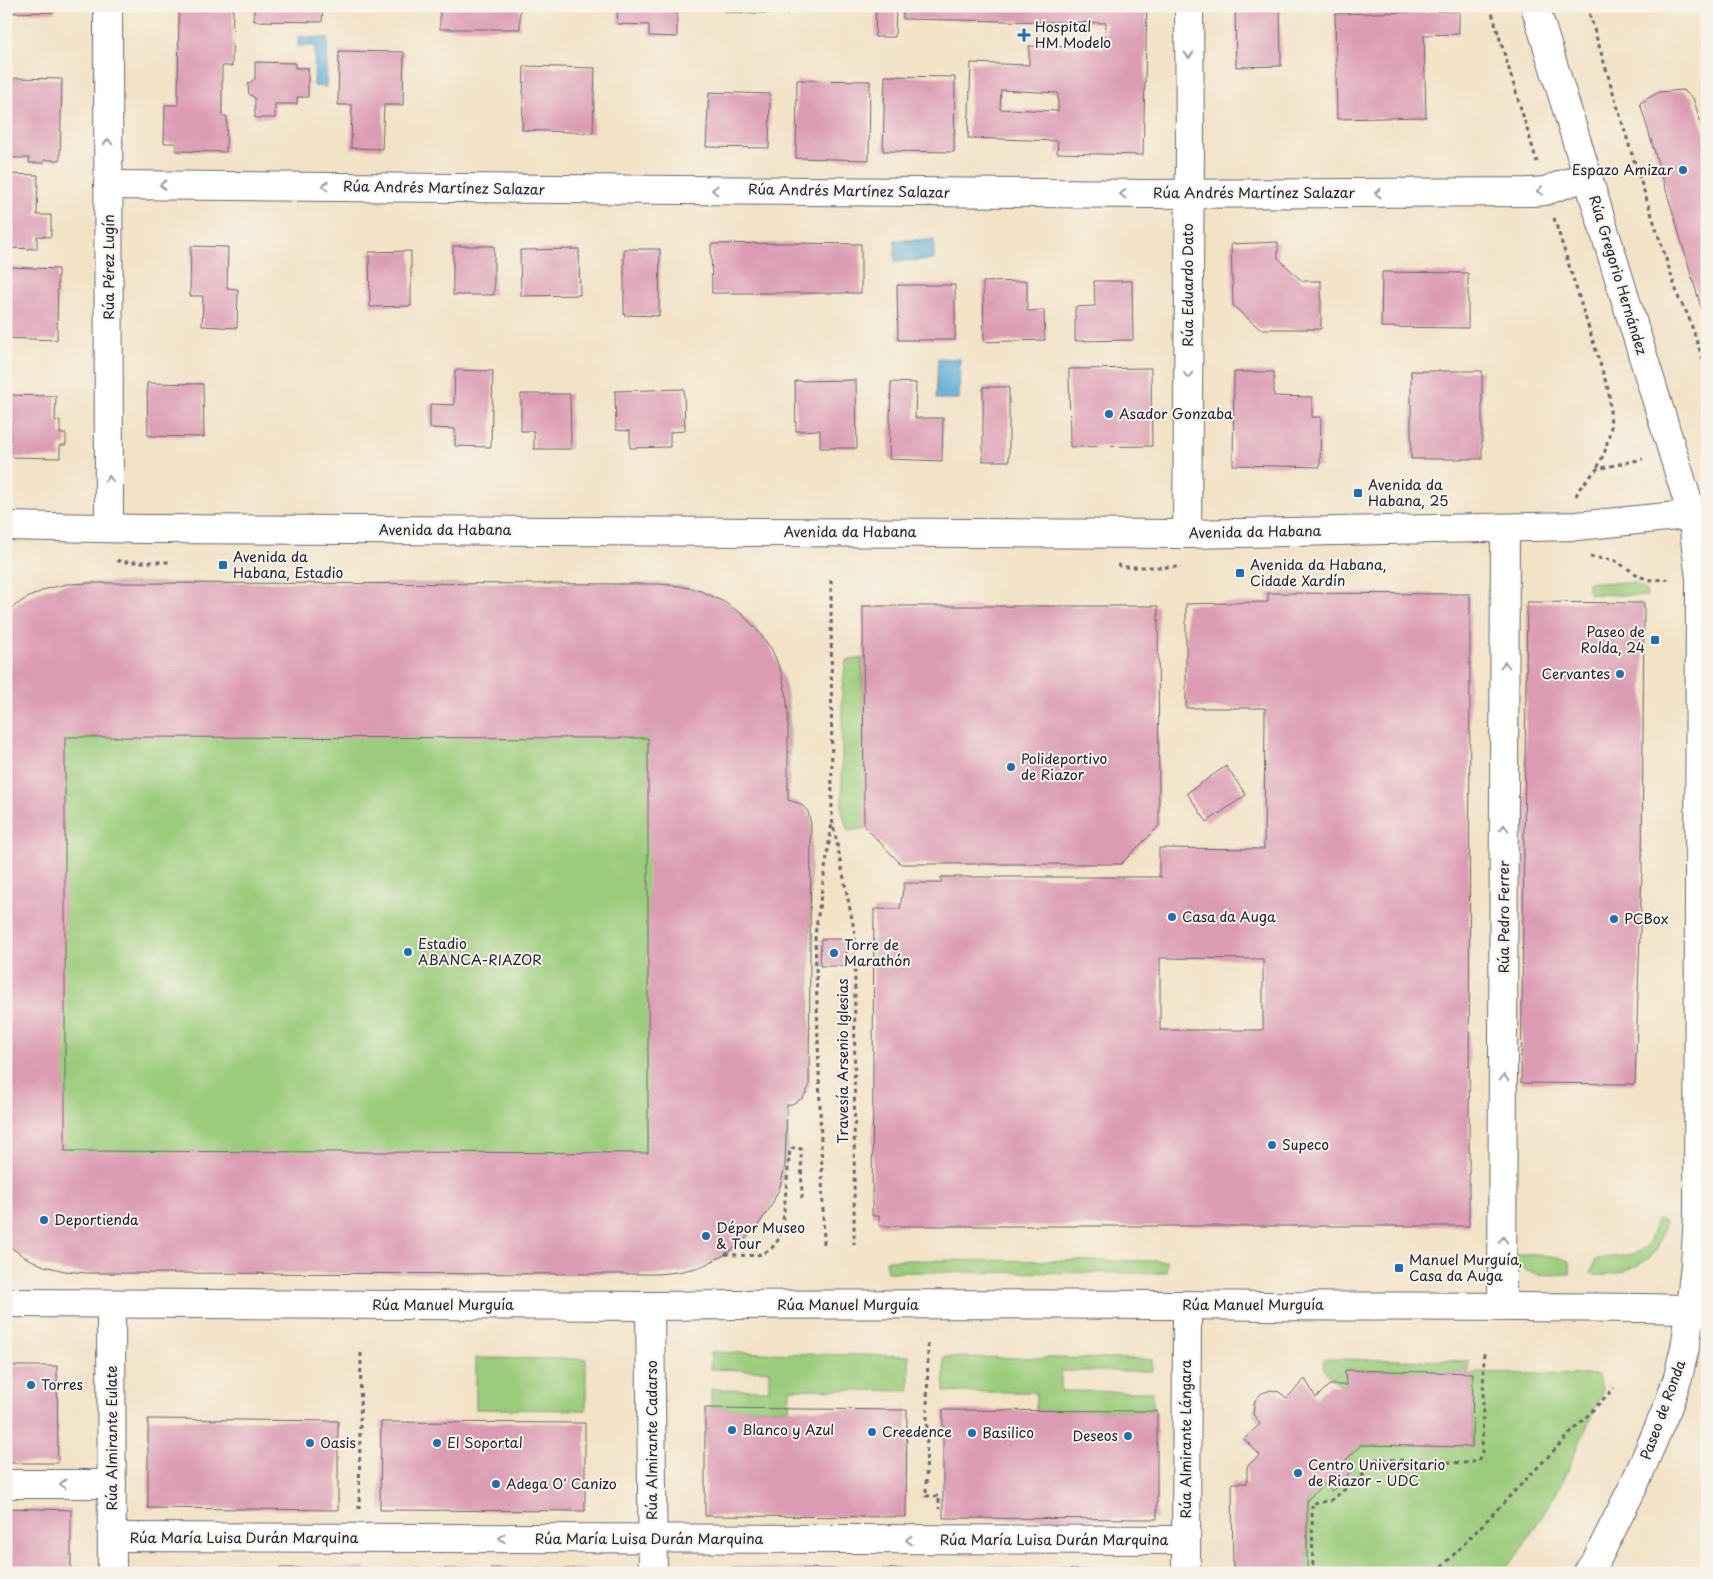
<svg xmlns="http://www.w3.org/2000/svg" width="1713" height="1579" viewBox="0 0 1713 1579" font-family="'Playpen Sans',sans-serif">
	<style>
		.green { fill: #9bcc7c; stroke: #5e775c }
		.water { fill: #5caad5; stroke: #3f6688 }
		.building { fill: #db9cb3; fill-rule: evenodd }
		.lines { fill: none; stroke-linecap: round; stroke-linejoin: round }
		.minor-casing { stroke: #6b656c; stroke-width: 30 }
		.tertiary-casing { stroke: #6b656c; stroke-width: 30 }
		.secondary-casing { stroke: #6b656c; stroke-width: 30 }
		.path { stroke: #6b656c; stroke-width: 3; stroke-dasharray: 4 4; stroke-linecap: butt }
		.minor { stroke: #fff; stroke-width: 28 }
		.tertiary { stroke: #fff; stroke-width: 28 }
		.secondary { stroke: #fff; stroke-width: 28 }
		.oneway { stroke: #9c9ca7 }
		.poi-dot { fill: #1f6fb2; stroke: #f7f3e8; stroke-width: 2 }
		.labels { text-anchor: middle; stroke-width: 4; stroke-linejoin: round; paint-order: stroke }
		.poi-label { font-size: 14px; fill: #22223b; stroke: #f7f3e8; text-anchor: start }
		.street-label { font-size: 14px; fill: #22223b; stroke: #f7f3e8 }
	</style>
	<rect width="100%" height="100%" fill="#f7f3e8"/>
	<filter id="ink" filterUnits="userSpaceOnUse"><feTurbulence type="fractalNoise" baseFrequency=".02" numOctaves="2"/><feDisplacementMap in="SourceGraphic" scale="10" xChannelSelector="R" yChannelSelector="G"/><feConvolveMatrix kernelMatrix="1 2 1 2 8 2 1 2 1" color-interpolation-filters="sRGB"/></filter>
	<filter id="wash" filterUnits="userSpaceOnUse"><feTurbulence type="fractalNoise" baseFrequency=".0096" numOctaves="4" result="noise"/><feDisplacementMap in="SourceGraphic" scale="20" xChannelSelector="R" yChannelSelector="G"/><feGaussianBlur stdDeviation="1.12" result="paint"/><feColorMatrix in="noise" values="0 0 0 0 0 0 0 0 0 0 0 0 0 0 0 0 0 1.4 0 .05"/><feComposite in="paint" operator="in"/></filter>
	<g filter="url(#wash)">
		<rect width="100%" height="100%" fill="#f2e2c6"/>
		<!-- green -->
		<g class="green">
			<path d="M 1590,582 L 1633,583 L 1646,590 L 1647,596 L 1590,594 L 1588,590 L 1588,583 Z"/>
			<path d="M 88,583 L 659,584 C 673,585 687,586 700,591 C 745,605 779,648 786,693 C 792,728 788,765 788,800 C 801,802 809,810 811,824 L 809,1087 C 805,1097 798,1103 787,1105 C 787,1125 789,1147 785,1166 C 777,1211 743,1253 699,1267 C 685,1271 672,1273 657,1274 L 23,1256 L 6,1244 L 6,612 C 34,593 55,585 88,583 Z"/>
			<path d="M 862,658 L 867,828 L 848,831 L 842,812 L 842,689 L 846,661 Z"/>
			<path d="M 1658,1220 L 1664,1221 L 1665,1224 C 1662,1234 1660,1246 1653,1254 C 1643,1266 1606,1281 1591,1273 L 1595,1260 C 1612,1254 1638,1260 1649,1242 C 1653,1235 1653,1226 1658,1220 Z"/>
			<path d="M 1517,1255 C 1535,1255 1553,1254 1569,1261 L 1570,1274 C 1554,1275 1517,1278 1515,1257 Z"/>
			<path d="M 886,1260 L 1167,1261 L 1166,1273 L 887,1272 Z"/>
			<path d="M 711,1352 L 909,1356 L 909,1391 L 790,1389 L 789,1409 L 711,1408 L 711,1389 L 769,1390 L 769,1371 L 710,1369 Z"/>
			<path d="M 944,1357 L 1152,1359 L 1152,1371 L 1061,1371 L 1061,1391 L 1153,1392 L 1153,1411 L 1036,1411 L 1036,1392 L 944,1392 Z"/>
			<path d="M 476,1358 L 586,1359 L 586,1410 L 476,1409 Z"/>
			<path d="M 1327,1359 L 1468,1361 L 1468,1373 L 1346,1370 L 1346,1385 L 1341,1385 C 1334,1379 1320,1371 1324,1360 Z"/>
			<path d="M 1473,1373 L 1598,1375 L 1602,1393 L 1560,1486 L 1524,1545 L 1504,1573 L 1307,1573 L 1307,1500 L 1324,1484 L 1331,1491 L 1347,1477 L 1343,1463 L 1361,1445 L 1472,1446 Z"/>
		</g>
		<!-- water -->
		<g class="water">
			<path d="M 298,37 L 328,38 L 326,87 L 314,86 L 315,46 L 298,46 Z"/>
			<path d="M 934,240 L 934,260 L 895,261 L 895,240 Z"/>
			<path d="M 938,358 L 960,359 L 959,399 L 936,399 Z"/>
		</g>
		<g id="blocks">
			<!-- building -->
			<g class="building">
				<path d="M 6,6 L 55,6 L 55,12 L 6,13 Z"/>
				<path d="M 179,6 L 233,6 L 232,66 L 222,66 L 222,116 L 227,116 L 226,152 L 176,151 L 176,143 L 164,143 L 165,105 L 178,105 Z"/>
				<path d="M 254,6 L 323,6 L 322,22 L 254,21 Z"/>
				<rect x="440" y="6" width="80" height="23"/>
				<path d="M 618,6 L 686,6 L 686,11 L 677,11 L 677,37 L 649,36 L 649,25 L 617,24 Z"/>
				<path d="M 725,6 L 788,6 L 788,14 L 725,12 Z"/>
				<path d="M 876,6 L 896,6 L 895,37 L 875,37 Z"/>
				<path d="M 903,6 L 1147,6 L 1143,155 L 1057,153 L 1058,141 L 968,138 L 971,63 L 1029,65 L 1029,46 L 1105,48 L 1106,23 L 903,19 ZM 1001,90 L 1058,93 L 1058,111 L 1000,109 Z"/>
				<path d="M 1235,6 L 1280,6 L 1281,66 L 1236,67 Z"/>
				<path d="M 1459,11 L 1459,34 L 1424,35 L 1426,117 L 1337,119 L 1335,14 Z"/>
				<path d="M 339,51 L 404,52 L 403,105 L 384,105 L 382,149 L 351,148 L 352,105 L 338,105 Z"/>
				<path d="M 255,62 L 295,63 L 295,68 L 308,68 L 308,97 L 297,97 L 297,104 L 275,104 L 275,118 L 255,118 L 255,98 L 249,94 L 248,84 L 255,79 Z"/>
				<path d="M 524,66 L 595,68 L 593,133 L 522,130 Z"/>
				<path d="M 885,76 L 955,77 L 954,152 L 883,151 Z"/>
				<path d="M 14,78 L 62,79 L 60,160 L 44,160 L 44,163 L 29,163 L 29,158 L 6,158 L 6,101 L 13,101 Z"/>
				<path d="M 797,80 L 870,81 L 869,160 L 796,158 Z"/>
				<path d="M 1683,90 L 1693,98 L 1707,142 L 1706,324 L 1640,103 L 1659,92 Z"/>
				<path d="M 709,92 L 770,94 L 769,148 L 706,147 Z"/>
				<path d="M 6,174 L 38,175 L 37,215 L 51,215 L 51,237 L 37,236 L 37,249 L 6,248 Z"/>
				<path d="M 1278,242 L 1278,258 L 1302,281 L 1321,281 L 1321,329 L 1260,329 L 1233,306 L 1231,244 Z"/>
				<path d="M 784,243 L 861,244 L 861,293 L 712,293 L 711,244 Z"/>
				<path d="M 191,246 L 228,247 L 227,288 L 238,289 L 237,328 L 202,326 L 203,296 L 190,296 Z"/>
				<rect x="453" y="246" width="41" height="49"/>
				<path d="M 579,249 L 580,295 L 521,296 L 520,250 Z"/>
				<path d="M 624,249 L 660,249 L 659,316 L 624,315 Z"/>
				<path d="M 411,251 L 411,306 L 370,307 L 369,252 Z"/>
				<path d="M 6,267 L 58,269 L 57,340 L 6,338 Z"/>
				<path d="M 1382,272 L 1468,273 L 1468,328 L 1381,327 Z"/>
				<path d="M 1027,281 L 1027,311 L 1044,310 L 1045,340 L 984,342 L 983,282 Z"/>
				<path d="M 1094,281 L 1132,281 L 1133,340 L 1075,341 L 1075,307 L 1095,306 Z"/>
				<path d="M 897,285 L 955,285 L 955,340 L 898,340 Z"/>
				<path d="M 1151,368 L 1152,446 L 1070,447 L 1069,369 Z"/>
				<path d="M 455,370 L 493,371 L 491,447 L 455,446 L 455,429 L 430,428 L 430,404 L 454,405 Z"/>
				<rect x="1411" y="371" width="71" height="88"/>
				<path d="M 1234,372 L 1274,372 L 1274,396 L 1312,397 L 1312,417 L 1321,417 L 1320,467 L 1233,465 Z"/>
				<path d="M 856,380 L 857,448 L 820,448 L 820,430 L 796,431 L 795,381 Z"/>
				<path d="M 891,382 L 916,383 L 915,418 L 943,418 L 942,461 L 889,459 Z"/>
				<path d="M 147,383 L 203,384 L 204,437 L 148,436 Z"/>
				<rect x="983" y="387" width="26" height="74"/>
				<path d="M 684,389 L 685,431 L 670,432 L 670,447 L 630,448 L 630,431 L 616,430 L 615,391 Z"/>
				<path d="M 521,394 L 570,394 L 571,449 L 534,449 L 534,431 L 521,431 Z"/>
				<path d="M 6,395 L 56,396 L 55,421 L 60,420 L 60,434 L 66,434 L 66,445 L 60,445 L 60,458 L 10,457 L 11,420 L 6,420 Z"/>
				<path d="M 88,583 L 659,584 L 680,586 L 701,591 L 722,601 L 742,614 L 758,631 L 772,650 L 781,671 L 786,693 L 788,713 L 788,800 L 799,803 L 804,807 L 808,812 L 811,824 L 809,1087 L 803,1098 L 792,1104 L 787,1105 L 785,1166 L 780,1187 L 770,1208 L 757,1227 L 740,1244 L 721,1257 L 700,1267 L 678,1272 L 657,1274 L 86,1273 L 65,1271 L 44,1266 L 23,1256 L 6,1244 L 6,612 L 25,599 L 46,589 L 67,584 ZM 65,737 L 648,738 L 648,1153 L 65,1151 Z"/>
				<path d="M 1268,593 L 1470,594 L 1469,1226 L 879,1226 L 879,1216 L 872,1216 L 874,909 L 900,909 L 904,883 L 941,883 L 941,877 L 1162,877 L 1159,876 L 1159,848 L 1264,849 L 1265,708 L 1186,708 L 1186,604 L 1268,602 ZM 1160,958 L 1263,959 L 1263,1030 L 1160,1030 Z"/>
				<path d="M 1527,602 L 1644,603 L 1642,871 L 1635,1084 L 1521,1083 Z"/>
				<path d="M 863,606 L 1158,606 L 1159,826 L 1121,864 L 901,864 L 864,826 Z"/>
				<path d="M 1226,766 L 1246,795 L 1207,822 L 1187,793 Z"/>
				<path d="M 821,939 L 847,939 L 846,966 L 820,966 Z"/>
				<path d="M 6,1366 L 57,1366 L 58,1463 L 6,1463 Z"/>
				<path d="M 1345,1370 L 1473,1373 L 1472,1447 L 1361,1445 L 1343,1463 L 1351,1471 L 1337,1487 L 1331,1491 L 1324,1484 L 1307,1500 L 1307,1573 L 1233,1573 L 1232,1483 L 1247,1483 L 1247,1466 L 1260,1455 L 1244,1439 L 1260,1424 L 1253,1414 L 1255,1400 L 1262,1393 L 1271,1390 L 1279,1392 L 1287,1398 L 1305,1379 L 1316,1398 L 1329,1385 L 1346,1385 Z"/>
				<path d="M 705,1408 L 907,1410 L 906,1517 L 705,1516 Z"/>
				<path d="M 943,1410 L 1157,1411 L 1157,1519 L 943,1518 Z"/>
				<path d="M 148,1419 L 338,1421 L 338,1510 L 148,1508 Z"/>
				<path d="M 381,1422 L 585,1423 L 585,1511 L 380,1510 Z"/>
				<path d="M 6,1508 L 71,1510 L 71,1573 L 6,1573 Z"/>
				<rect x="280" y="1568" width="86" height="5"/>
				<path d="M 386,1568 L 472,1569 L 472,1573 L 386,1573 Z"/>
				<path d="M 490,1568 L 587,1569 L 587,1573 L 490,1573 Z"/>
				<path d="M 705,1568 L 1134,1570 L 1148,1571 L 1148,1573 L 705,1573 Z"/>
				<rect x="167" y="1569" width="94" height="4"/>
			</g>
		</g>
	</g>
	<g filter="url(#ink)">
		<use href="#blocks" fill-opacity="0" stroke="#6b656c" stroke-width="1"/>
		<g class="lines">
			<!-- minor casing -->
			<g class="minor-casing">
				<g id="minor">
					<path d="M 108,6 L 109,528"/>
					<path d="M 108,185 L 1146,194 L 1531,192 L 1545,191 L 1587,176"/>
					<path d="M 6,526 L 143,529 L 1187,534 L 1577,526 L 1707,513"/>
					<path d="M 1187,534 L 1190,149 L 1189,6"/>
					<path d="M 111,1304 L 112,1573"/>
					<path d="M 650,1306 L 653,1573"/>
					<path d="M 1502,1306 L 1505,528"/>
					<path d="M 6,1484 L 112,1484"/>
					<path d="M 112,1537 L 1186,1540"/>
					<path d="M 1186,1573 L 1187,1305"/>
					<path d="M 1587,1573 L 1596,1561 L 1634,1485 L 1668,1406 L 1678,1377 L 1686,1343 L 1690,1309"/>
				</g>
			</g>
			<!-- tertiary casing -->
			<g class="tertiary-casing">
				<path id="tertiary" d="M 1535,6 L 1692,515 L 1700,578 L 1698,1214 L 1695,1265 L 1690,1309"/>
			</g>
			<!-- secondary casing -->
			<g class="secondary-casing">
				<path id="secondary" d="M 6,1303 L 650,1306 C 856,1303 1061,1304 1267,1306 C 1408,1307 1549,1306 1690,1309 L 1707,1313"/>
			</g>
			<!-- path -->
			<g class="path">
				<path d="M 1490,6 L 1537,162"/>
				<path d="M 1587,6 L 1629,145 L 1679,299 L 1688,315 L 1707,372"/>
				<path d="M 1554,218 L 1609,392 L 1611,427 L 1605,451 L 1597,469"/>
				<path d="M 1576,496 L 1579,489 L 1597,469 L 1643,459"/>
				<path d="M 1590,557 L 1614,560 L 1641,577 L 1651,580 L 1671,579"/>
				<path d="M 117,560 L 121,562 L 170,562"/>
				<path d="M 1118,564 L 1121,567 L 1181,567"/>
				<path d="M 831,580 L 832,819 L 855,934 L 854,1245"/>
				<path d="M 824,1244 L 815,935 L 832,823"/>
				<path d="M 725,1254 C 751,1256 771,1261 782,1231 L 790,1149 L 796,1147 L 801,1149 L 802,1199"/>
				<path d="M 928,1344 L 926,1496 L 939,1496 L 939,1509"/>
				<path d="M 359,1509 L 361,1353"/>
				<path d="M 1313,1573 L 1312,1503 L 1330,1501 L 1363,1475 L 1371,1459 L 1466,1463 L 1478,1461 L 1482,1453 L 1484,1350"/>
				<path d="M 1436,1573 L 1614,1388"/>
			</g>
			<!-- minor -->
			<use href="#minor" class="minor"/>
			<!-- tertiary -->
			<use href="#tertiary" class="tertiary"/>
			<!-- secondary -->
			<use href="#secondary" class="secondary"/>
		</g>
		<!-- one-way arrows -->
		<defs><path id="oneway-chevron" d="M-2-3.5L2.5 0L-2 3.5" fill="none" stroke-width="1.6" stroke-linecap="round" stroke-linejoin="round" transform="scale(1.25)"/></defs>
		<g class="oneway">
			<use href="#oneway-chevron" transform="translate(1189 55) rotate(89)"/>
			<use href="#oneway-chevron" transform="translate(108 142) rotate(-90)"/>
			<use href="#oneway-chevron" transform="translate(163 185) rotate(-179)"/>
			<use href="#oneway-chevron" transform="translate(325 186) rotate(-179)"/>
			<use href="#oneway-chevron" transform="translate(715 190) rotate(-179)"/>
			<use href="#oneway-chevron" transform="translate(1540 191) rotate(172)"/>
			<use href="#oneway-chevron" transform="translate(1378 193) rotate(180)"/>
			<use href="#oneway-chevron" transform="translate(1123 194) rotate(-179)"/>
			<use href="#oneway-chevron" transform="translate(1188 375) rotate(90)"/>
			<use href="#oneway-chevron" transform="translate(109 479) rotate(-90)"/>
			<use href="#oneway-chevron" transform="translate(1505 665) rotate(-90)"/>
			<use href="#oneway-chevron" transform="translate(1504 828) rotate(-90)"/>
			<use href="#oneway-chevron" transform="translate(1504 1078) rotate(-90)"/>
			<use href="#oneway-chevron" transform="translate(1503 1240) rotate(-89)"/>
			<use href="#oneway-chevron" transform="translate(63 1484) rotate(180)"/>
			<use href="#oneway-chevron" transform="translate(502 1538) rotate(-180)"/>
			<use href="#oneway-chevron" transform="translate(909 1540) rotate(-180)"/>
		</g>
	</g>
	<!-- markers -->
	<g class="poi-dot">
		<path d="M1021.5 27.5h5v5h5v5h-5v5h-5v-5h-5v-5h5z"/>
		<circle cx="1683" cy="170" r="5"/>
		<circle cx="1109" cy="414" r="5"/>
		<rect x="1353" y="488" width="10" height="10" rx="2.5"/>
		<rect x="218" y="560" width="10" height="10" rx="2.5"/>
		<rect x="1235" y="568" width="10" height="10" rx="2.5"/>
		<rect x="1650" y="635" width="10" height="10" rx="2.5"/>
		<circle cx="1620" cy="674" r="5"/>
		<circle cx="1011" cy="767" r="5"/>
		<circle cx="1172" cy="917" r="5"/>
		<circle cx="1614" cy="919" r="5"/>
		<circle cx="408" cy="952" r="5"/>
		<circle cx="834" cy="953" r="5"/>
		<circle cx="1272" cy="1145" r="5"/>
		<circle cx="44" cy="1220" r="5"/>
		<circle cx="706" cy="1236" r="5"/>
		<rect x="1394" y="1263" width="10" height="10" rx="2.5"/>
		<circle cx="31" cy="1385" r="5"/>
		<circle cx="732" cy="1430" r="5"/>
		<circle cx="872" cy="1432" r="5"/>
		<circle cx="972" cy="1433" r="5"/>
		<circle cx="1128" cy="1436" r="5"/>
		<circle cx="310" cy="1443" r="5"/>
		<circle cx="437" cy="1443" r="5"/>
		<circle cx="1298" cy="1473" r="5"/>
		<circle cx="496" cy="1484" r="5"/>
	</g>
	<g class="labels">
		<!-- poi labels -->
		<g class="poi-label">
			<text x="1035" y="32">Hospital<tspan x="1035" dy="16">HM Modelo</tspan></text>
			<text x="1673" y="175" text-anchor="end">Espazo Amizar</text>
			<text x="1119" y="419">Asador Gonzaba</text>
			<text x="1368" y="490">Avenida da<tspan x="1368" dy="16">Habana, 25</tspan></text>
			<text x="233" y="562">Avenida da<tspan x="233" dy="16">Habana, Estadio</tspan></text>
			<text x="1250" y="570">Avenida da Habana,<tspan x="1250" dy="16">Cidade Xardín</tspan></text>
			<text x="1645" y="637" text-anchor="end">Paseo de<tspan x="1645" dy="16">Rolda, 24</tspan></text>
			<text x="1610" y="679" text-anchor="end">Cervantes</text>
			<text x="1021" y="764">Polideportivo<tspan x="1021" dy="16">de Riazor</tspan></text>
			<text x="1182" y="922">Casa da Auga</text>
			<text x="1624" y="924">PCBox</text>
			<text x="418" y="949">Estadio<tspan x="418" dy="16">ABANCA-RIAZOR</tspan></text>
			<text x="844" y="950">Torre de<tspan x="844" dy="16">Marathón</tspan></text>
			<text x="1282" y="1150">Supeco</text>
			<text x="54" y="1225">Deportienda</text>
			<text x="716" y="1233">Dépor Museo<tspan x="716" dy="16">&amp; Tour</tspan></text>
			<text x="1409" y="1265">Manuel Murguía,<tspan x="1409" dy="16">Casa da Auga</tspan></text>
			<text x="41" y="1390">Torres</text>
			<text x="742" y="1435">Blanco y Azul</text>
			<text x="882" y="1437">Creedence</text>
			<text x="982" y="1438">Basilico</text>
			<text x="1118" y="1441" text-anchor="end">Deseos</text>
			<text x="320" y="1448">Oasis</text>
			<text x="447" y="1448">El Soportal</text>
			<text x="1308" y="1470">Centro Universitario<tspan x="1308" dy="16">de Riazor - UDC</tspan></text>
			<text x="506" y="1489">Adega O' Canizo</text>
		</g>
		<!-- street labels -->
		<g class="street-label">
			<text transform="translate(444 188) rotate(1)" y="5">Rúa Andrés Martínez Salazar</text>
			<text transform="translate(849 191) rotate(1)" y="5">Rúa Andrés Martínez Salazar</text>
			<text x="1254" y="198">Rúa Andrés Martínez Salazar</text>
			<text transform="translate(109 267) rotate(-90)" y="5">Rúa Pérez Lugín</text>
			<text transform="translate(1618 275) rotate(73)" y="5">Rúa Gregorio Hernández</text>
			<text transform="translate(1188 285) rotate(-90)" y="5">Rúa Eduardo Dato</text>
			<text x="445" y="535">Avenida da Habana</text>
			<text x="850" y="537">Avenida da Habana</text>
			<text transform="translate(1255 532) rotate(-1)" y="5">Avenida da Habana</text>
			<text transform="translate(1504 917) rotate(-90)" y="5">Rúa Pedro Ferrer</text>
			<text transform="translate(843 1061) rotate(-90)" y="5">Travesía Arsenio Iglesias</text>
			<text x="443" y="1310">Rúa Manuel Murguía</text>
			<text x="848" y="1310">Rúa Manuel Murguía</text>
			<text x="1253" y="1310">Rúa Manuel Murguía</text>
			<text transform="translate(1663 1410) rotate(-70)" y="5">Paseo de Ronda</text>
			<text transform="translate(112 1438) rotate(-90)" y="5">Rúa Almirante Eulate</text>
			<text transform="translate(1186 1439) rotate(-90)" y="5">Rúa Almirante Lángara</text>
			<text transform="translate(652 1440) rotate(-90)" y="5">Rúa Almirante Cadarso</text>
			<text x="244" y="1543">Rúa María Luisa Durán Marquina</text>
			<text x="649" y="1544">Rúa María Luisa Durán Marquina</text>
			<text x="1054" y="1545">Rúa María Luisa Durán Marquina</text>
		</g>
	</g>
	<!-- margin -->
	<rect width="1713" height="1579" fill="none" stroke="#f7f3e8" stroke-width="25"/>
</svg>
